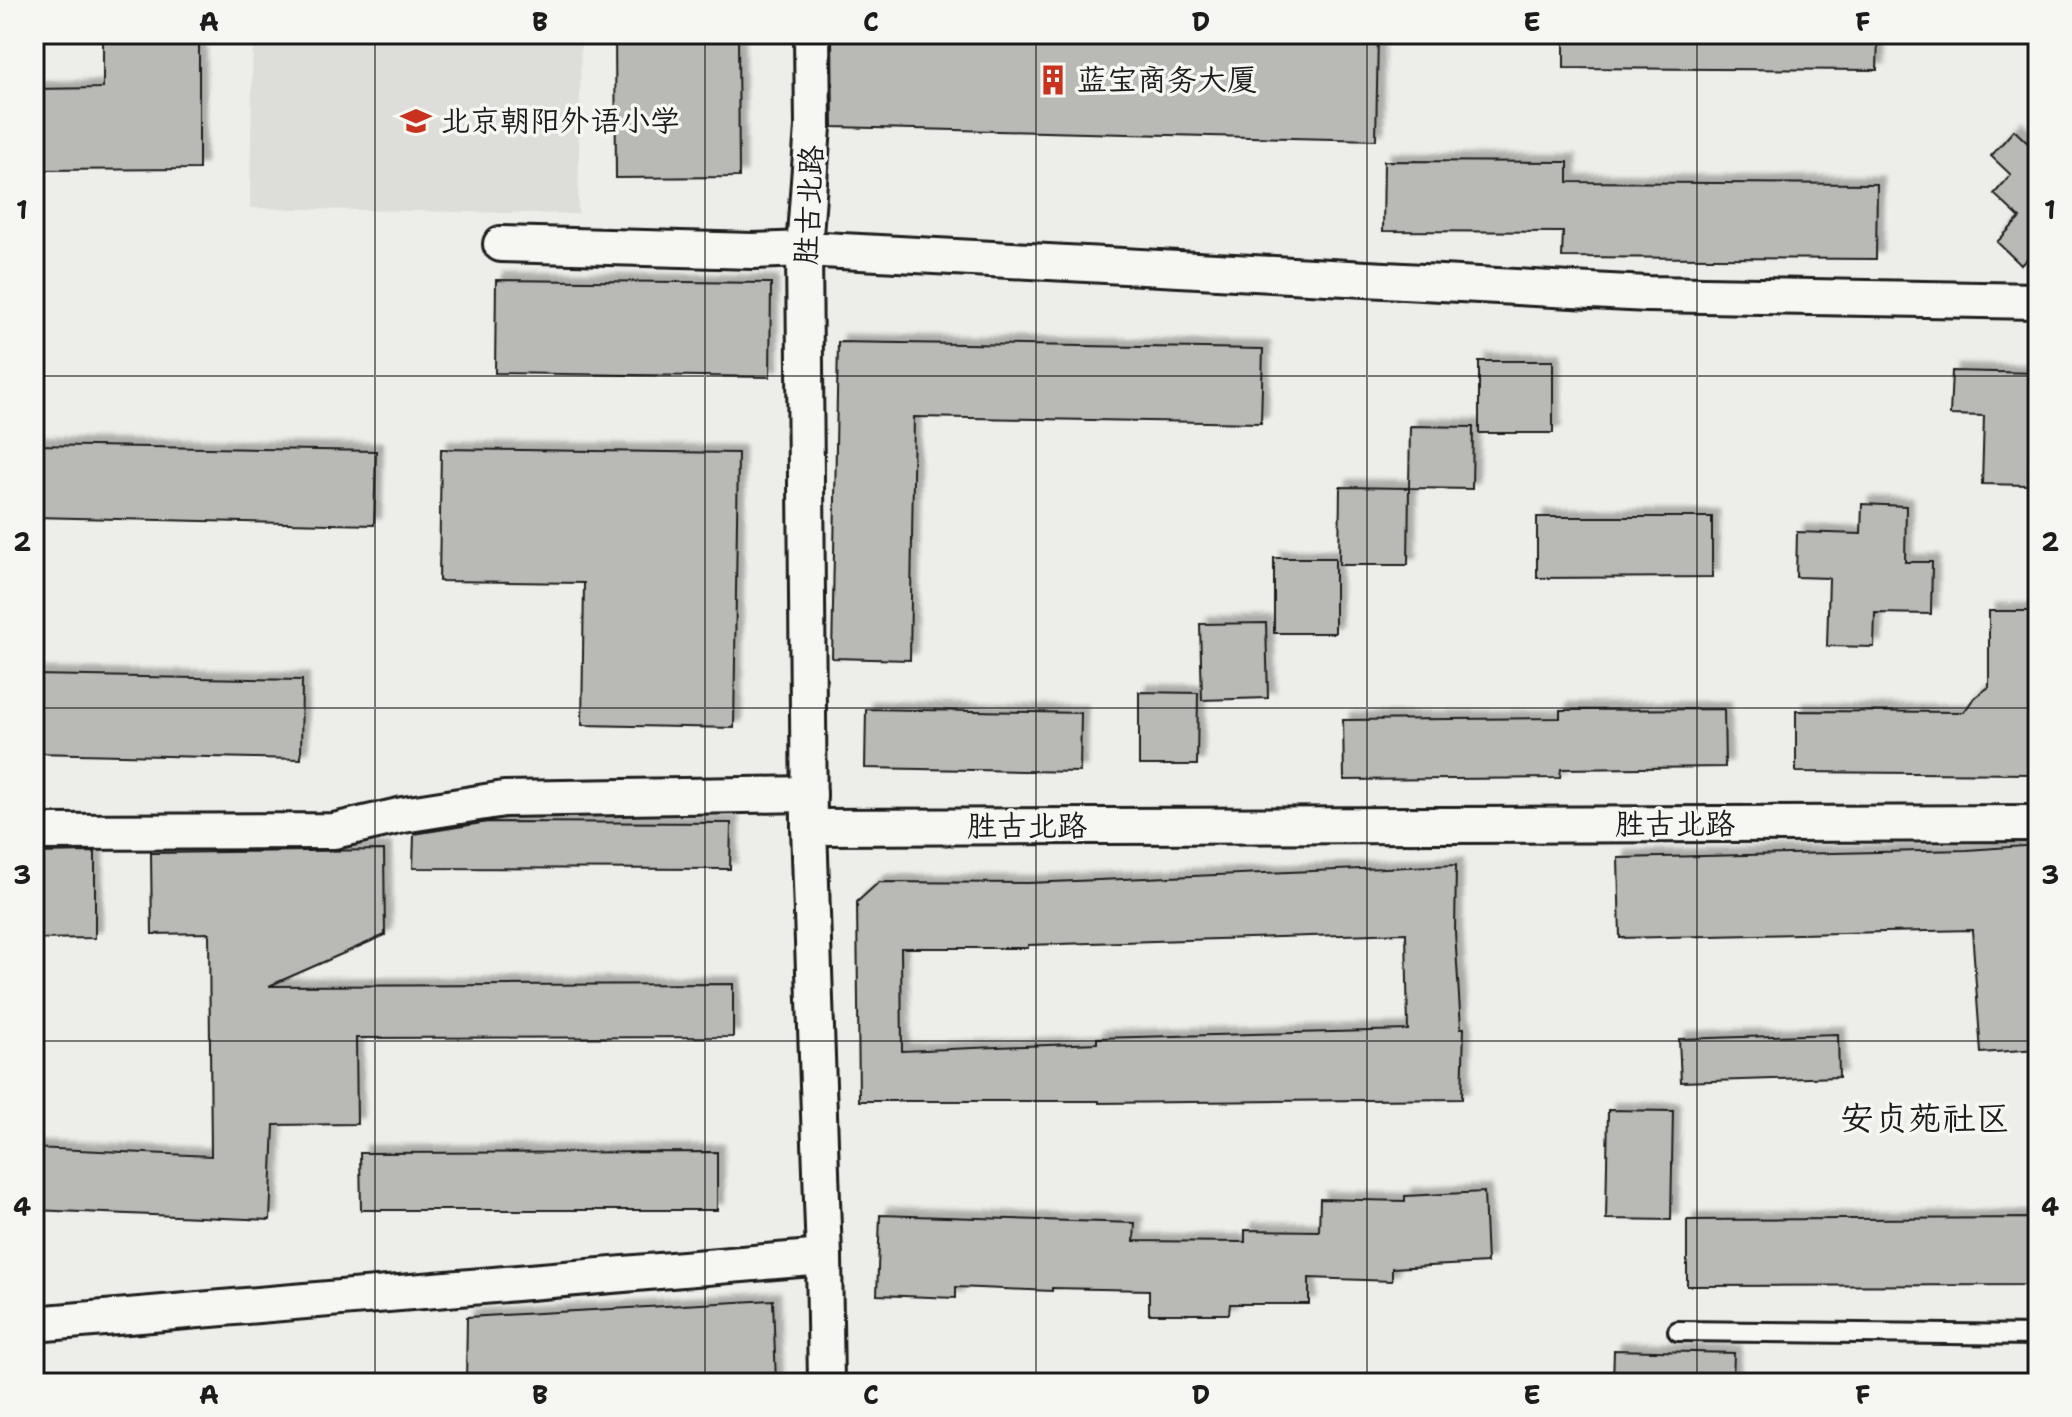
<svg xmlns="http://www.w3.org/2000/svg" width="2072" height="1417" viewBox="0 0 2072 1417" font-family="'Shantell Sans','LXGW WenKai TC',sans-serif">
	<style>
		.built { fill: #ddddda }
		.building { fill: #b9b9b6; stroke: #1c1c1c; stroke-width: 2; fill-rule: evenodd; filter: url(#shadow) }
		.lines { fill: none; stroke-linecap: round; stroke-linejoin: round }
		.service-casing { stroke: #1c1c1c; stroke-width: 24 }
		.minor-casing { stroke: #1c1c1c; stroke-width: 40 }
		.service { stroke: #f6f6f2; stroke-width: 18 }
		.minor { stroke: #f6f6f2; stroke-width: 34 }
		.grid { fill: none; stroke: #1c1c1c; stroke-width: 2; stroke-opacity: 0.55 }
		.labels { text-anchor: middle; stroke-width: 7; stroke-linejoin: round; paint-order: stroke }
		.poi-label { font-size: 30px; fill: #1c1c1c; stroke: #f6f6f2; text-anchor: start }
		.street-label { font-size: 30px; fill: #1c1c1c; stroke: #f6f6f2 }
		.quarter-label { font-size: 34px; fill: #1c1c1c; stroke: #f6f6f2 }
		.neatline { fill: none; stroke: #1c1c1c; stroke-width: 3 }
		.grid-label { font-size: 26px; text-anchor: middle; font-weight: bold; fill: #1c1c1c }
	</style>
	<defs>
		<filter id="shadow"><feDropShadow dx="7" dy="-7" stdDeviation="2" flood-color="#0004"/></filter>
	</defs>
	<rect width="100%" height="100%" fill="#edede9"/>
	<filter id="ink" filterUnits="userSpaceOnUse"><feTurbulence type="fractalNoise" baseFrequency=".0125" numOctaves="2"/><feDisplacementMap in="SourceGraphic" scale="16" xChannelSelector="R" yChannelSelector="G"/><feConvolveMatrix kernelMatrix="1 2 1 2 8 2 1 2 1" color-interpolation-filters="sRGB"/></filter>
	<g filter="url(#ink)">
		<!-- built -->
		<path class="built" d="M 253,34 L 581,34 L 578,214 L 250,208 Z"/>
		<!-- building -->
		<g class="building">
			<path d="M 103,34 L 199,34 L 199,169 L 34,170 L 34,89 L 103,88 Z"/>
			<path d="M 615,34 L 738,34 L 739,177 L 616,178 Z"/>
			<path d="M 832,34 L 1378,34 L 1376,140 L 833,127 Z"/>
			<path d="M 1564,34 L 1878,34 L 1877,70 L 1564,68 Z"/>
			<path d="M 2014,130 L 2035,150 L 2038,146 L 2038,247 L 2021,265 L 1997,242 L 2020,218 L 1994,194 L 2011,175 L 1991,156 Z"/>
			<path d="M 1384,161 L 1568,162 L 1568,182 L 1877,184 L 1876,259 L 1562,257 L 1563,232 L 1383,231 Z"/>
			<path d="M 496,280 L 771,283 L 770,377 L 495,373 Z"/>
			<path d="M 838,342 L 1263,349 L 1261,423 L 914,417 L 910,660 L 832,658 Z"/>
			<rect x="1479" y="361" width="74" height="72"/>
			<path d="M 1952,371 L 2038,373 L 2038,451 L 2029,451 L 2028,485 L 1982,484 L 1984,416 L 1950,415 Z"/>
			<path d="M 1410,426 L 1473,427 L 1472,489 L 1409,488 Z"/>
			<path d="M 34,445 L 376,451 L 374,525 L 34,517 Z"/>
			<path d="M 441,449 L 738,453 L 734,728 L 582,725 L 584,583 L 439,581 Z"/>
			<path d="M 1340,487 L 1409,488 L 1408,565 L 1339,565 Z"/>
			<path d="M 1862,504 L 1906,506 L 1905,562 L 1932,562 L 1931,614 L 1875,613 L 1874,647 L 1827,646 L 1829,578 L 1796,577 L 1797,532 L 1861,534 Z"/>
			<path d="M 1537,517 L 1712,517 L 1712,577 L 1537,578 Z"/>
			<rect x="1274" y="558" width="61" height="75"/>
			<path d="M 1989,611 L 2038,611 L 2038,765 L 2030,774 L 1796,772 L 1796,711 L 1964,712 L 1974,698 L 1989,687 Z"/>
			<path d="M 1266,623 L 1268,698 L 1202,700 L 1200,624 Z"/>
			<path d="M 34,675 L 302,680 L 301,759 L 34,753 Z"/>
			<path d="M 1139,692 L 1198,693 L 1197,765 L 1139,765 Z"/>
			<path d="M 866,709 L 1081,713 L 1080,772 L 865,768 Z"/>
			<path d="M 1724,709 L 1725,767 L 1561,769 L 1560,778 L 1344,780 L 1343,720 L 1560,718 L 1560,710 Z"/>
			<path d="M 488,822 L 731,823 L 730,869 L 413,868 L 414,834 Z"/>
			<path d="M 2038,845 L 2038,1049 L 1981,1053 L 1972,930 L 1620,938 L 1618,858 L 1967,850 Z"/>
			<path d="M 384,850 L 385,935 L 269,986 L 733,984 L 733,1037 L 356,1038 L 357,1124 L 274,1125 L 270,1220 L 34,1210 L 34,1148 L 211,1156 L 209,933 L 152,934 L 151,853 Z"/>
			<path d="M 95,852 L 95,938 L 34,939 L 34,853 Z"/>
			<path d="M 1456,865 L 1455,932 L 1461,1028 L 1464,1028 L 1462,1099 L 1099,1103 L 1099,1101 L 859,1101 L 857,902 L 879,882 L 1028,883 ZM 1406,933 L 1408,1030 L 1097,1038 L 1097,1043 L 902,1051 L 901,948 L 1028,948 L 1028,945 Z"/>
			<path d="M 1838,1034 L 1839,1077 L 1681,1082 L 1679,1039 Z"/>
			<path d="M 1608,1110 L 1673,1111 L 1671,1220 L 1606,1219 Z"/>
			<path d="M 717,1152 L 717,1210 L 361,1210 L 360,1153 Z"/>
			<path d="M 1484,1192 L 1487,1263 L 1392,1268 L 1392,1281 L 1309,1278 L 1309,1304 L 1230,1304 L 1229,1314 L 1149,1314 L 1149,1290 L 1052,1288 L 1052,1291 L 956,1287 L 956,1298 L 877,1295 L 880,1215 L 1135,1223 L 1134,1241 L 1245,1242 L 1245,1230 L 1319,1231 L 1320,1199 L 1405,1201 L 1405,1196 Z"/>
			<path d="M 2038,1218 L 2038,1285 L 1687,1286 L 1687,1220 Z"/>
			<path d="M 773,1300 L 776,1383 L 466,1383 L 467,1317 Z"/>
			<path d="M 1614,1350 L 1734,1353 L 1733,1383 L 1613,1383 Z"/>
		</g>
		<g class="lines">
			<!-- service casing -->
			<g class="service-casing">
				<path id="service" d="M 1678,1331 L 2038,1335"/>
			</g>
			<!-- minor casing -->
			<g class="minor-casing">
				<g id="minor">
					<path d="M 812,34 L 813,127 L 804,249 L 809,827 L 2038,823"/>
					<path d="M 501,244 L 753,251 L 804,249 L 1648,294 L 2038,301"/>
					<path d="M 34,832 L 334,831 L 403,815 L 504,799 L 809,794"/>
					<path d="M 824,1257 L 826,1383"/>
					<path d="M 34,1324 L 824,1257 L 809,827"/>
				</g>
			</g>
			<!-- service -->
			<use href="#service" class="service"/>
			<!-- minor -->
			<use href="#minor" class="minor"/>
		</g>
	</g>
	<!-- grid -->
	<path class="grid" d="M 375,34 L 375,1383M 705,34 L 705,1383M 1036,34 L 1036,1383M 1367,34 L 1367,1383M 1697,34 L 1697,1383M 34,376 L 2038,376M 34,708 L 2038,708M 34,1041 L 2038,1041"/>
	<!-- icons -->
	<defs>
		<g id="building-bare" transform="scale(2.4)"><path d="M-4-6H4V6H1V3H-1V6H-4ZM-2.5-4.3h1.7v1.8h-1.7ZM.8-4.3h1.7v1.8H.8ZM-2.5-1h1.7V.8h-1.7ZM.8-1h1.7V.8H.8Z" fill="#c8321e" stroke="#f6f6f2" stroke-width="2.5" paint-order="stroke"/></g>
		<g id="school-bare" transform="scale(2.4)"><path d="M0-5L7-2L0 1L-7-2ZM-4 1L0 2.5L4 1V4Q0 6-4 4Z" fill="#c8321e" stroke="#f6f6f2" stroke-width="2.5" paint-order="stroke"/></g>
	</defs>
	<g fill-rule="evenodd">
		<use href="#building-bare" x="1053" y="80"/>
		<use href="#school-bare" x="416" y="121"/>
	</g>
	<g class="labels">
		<!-- poi labels -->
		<g class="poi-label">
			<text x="1077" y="90">蓝宝商务大厦</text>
			<text x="440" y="131">北京朝阳外语小学</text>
		</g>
		<!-- street labels -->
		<g class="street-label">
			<text transform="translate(809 205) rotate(-87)" y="10">胜古北路</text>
			<text x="1675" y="834">胜古北路</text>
			<text x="1027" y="836">胜古北路</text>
		</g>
		<!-- quarter labels -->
		<g class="quarter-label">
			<text x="1925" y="1130">安贞苑社区</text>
		</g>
	</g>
	<!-- margin -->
	<rect width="2072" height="1417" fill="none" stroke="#f6f6f2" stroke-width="88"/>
	<rect x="44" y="44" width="1984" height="1329" class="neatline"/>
	<g class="grid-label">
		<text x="209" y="31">A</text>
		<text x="540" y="31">B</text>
		<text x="871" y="31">C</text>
		<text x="1201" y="31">D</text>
		<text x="1532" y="31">E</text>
		<text x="1863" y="31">F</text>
		<text x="22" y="219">1</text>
		<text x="2050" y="219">1</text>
		<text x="22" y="551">2</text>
		<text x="2050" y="551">2</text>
		<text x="22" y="884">3</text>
		<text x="2050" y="884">3</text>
		<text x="22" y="1216">4</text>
		<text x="2050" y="1216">4</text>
		<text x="209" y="1404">A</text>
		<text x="540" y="1404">B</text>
		<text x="871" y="1404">C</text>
		<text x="1201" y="1404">D</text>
		<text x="1532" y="1404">E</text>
		<text x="1863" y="1404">F</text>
	</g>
</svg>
